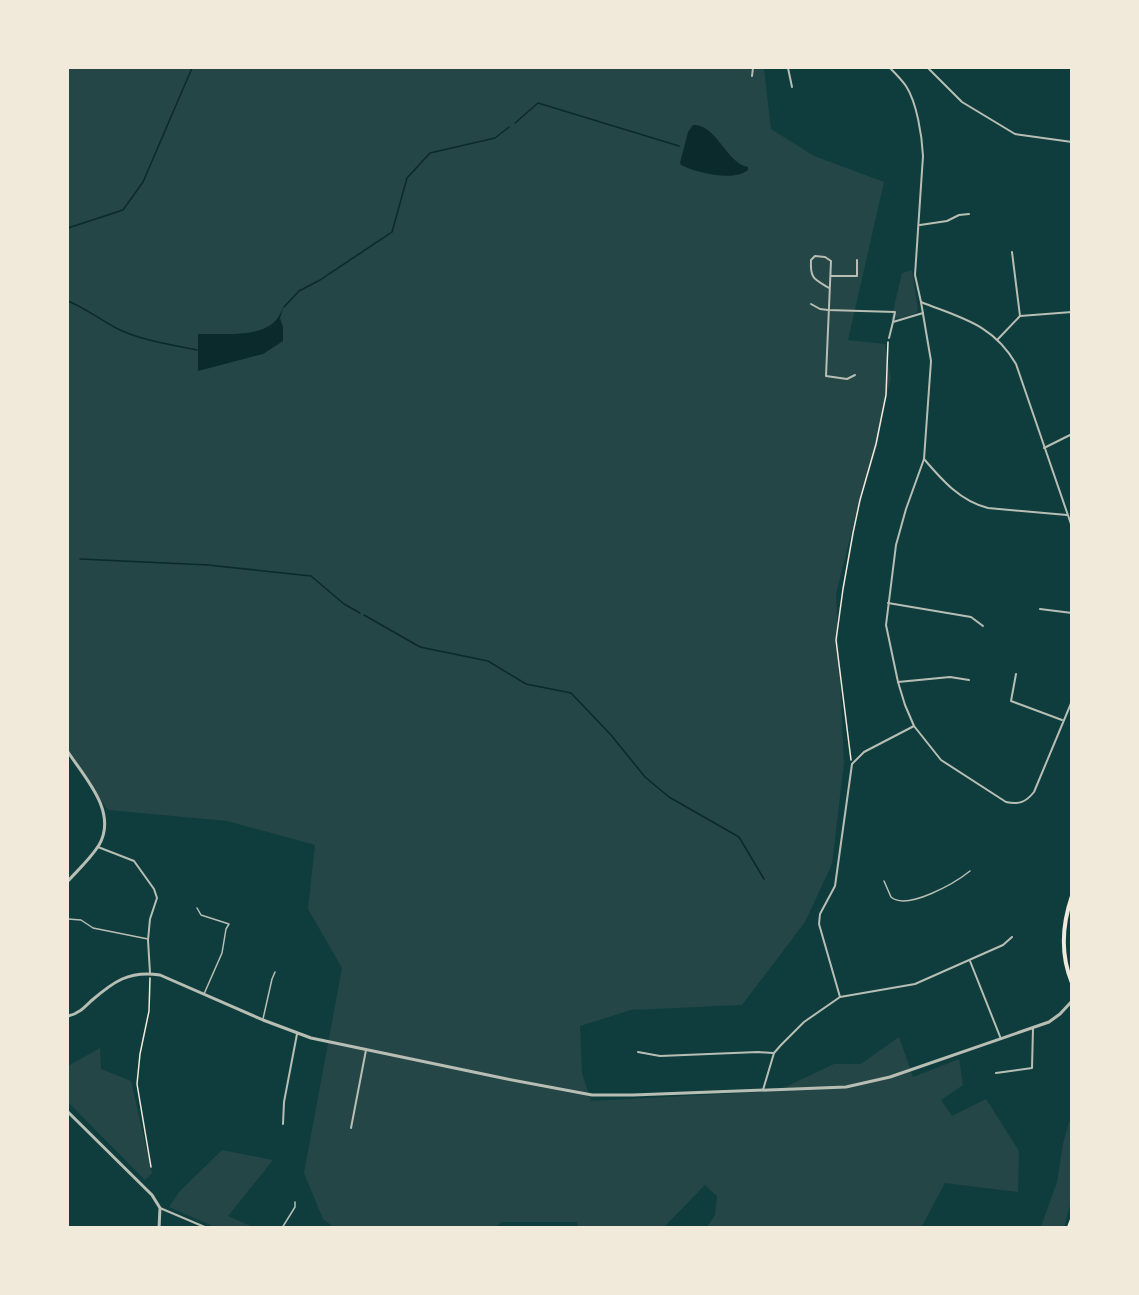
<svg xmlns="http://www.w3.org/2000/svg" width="1139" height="1295" viewBox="0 0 1139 1295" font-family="Barlow,sans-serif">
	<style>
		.green { fill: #244646 }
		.water { fill: #0a2a2b }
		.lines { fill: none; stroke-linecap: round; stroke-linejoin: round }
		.stream { stroke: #0a2a2b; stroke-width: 1.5 }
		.path { stroke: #f1e9da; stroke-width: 1.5 }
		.service { stroke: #b8beb3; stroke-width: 1.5 }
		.minor { stroke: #b8beb3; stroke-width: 2 }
		.tertiary { stroke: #b8beb3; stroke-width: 3 }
		.secondary { stroke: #f1e9da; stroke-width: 4 }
		.motorway { stroke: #f1e9da; stroke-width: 4.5 }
	</style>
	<rect width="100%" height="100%" fill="#0f3d3e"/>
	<!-- green -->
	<g class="green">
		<path d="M 68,68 L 764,68 L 771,129 L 814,156 L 884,182 L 848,340 L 885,344 L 891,379 L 883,407 L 878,444 L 855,518 L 836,594 L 844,763 L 832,864 L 805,922 L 742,1005 L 631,1010 L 580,1026 L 582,1073 L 591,1101 L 777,1091 L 834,1064 L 861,1064 L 899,1037 L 913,1077 L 959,1059 L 963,1085 L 941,1100 L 952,1116 L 986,1099 L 1019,1151 L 1018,1192 L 945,1183 L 921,1228 L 707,1227 L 715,1215 L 717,1196 L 705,1185 L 664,1227 L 578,1227 L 577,1222 L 502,1222 L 493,1228 L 335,1228 L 323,1219 L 304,1173 L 342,968 L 308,909 L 315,845 L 227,821 L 108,810 L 68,752 Z"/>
		<path d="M 912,270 L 918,310 L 915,314 L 891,320 L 902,273 Z"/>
		<path d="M 100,1048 L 101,1069 L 131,1081 L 152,1173 L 145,1180 L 68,1102 L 68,1066 Z"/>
		<path d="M 1071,1121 L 1071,1202 L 1064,1227 L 1041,1227 L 1057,1182 L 1063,1144 L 1069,1122 Z"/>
		<path d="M 222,1150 L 273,1160 L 228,1216 L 253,1227 L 215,1227 L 169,1207 L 180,1191 Z"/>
	</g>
	<!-- water -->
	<g class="water">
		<path d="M 693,125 C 716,123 727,164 748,167 L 748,170 C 733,182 698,173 681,165 L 680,163 L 688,132 Z"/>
		<path d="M 284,306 L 280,318 L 283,327 L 283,341 L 263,354 L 198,371 L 198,334 C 221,333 261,339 277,319 C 280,315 282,310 284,306 Z"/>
	</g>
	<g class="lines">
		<!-- stream -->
		<g class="stream">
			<path d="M 515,123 L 538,103 L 679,146"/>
			<path d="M 68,228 L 123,210 L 143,182 L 192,68"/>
			<path d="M 68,301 C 85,308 99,319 116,328 C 139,340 172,345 197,350"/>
			<path d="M 284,307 L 299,291 L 320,280 L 392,232 L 407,178 L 430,153 L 495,138 L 509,127"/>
			<path d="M 80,559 L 208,565 L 311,576 L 344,604 L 360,613"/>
			<path d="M 364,615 L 420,647 L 488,661 L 526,684 L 571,693 L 611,735 L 645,777 L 669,797 L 739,837 L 764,879"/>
		</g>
		<!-- path -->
		<g class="path">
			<path d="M 851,760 L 836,640 L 843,589 L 853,533 L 860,500 L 876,444 L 886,395 L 888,342"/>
			<path d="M 150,978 L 149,1011 L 140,1054 L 137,1084 L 151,1167"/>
		</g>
		<!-- service -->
		<g class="service">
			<path d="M 884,881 L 891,897 C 907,911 955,883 970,871"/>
			<path d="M 197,908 L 201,915 L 229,924 L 226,929 L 222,953 L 204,994"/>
			<path d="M 68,919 L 81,920 L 93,928 L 148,939"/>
			<path d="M 263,1019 L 272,979 L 275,972"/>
			<path d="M 282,1228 L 295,1207 L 295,1202"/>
		</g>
		<!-- minor -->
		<g class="minor">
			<path d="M 788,68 L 792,87"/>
			<path d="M 890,68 C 895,73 901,79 906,86 C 917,103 922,136 923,156 L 915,275 L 921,302 L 931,361 L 924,459 L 906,509 L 896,545 L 886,625 L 898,682 L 905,705 L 914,726 L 941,760 L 1006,802 C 1019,805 1026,802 1034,792 L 1072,701"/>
			<path d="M 928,68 L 962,102 L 1015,134 L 1072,142"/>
			<path d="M 752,76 L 753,68"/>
			<path d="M 920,225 L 947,221 L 959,215 L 969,214"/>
			<path d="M 1012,252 L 1020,316"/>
			<path d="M 831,276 L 857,276 L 857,260"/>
			<path d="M 829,288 C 814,279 810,279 811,260 L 815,256 L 825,257 L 831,261 L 826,376 L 847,379 L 855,375"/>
			<path d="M 921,302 C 961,318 993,324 1016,364 L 1072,527"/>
			<path d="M 811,304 L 820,309 L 828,310 L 895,312 L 893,322"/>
			<path d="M 889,338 L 893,322 L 923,313"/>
			<path d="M 998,339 L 1020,316 L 1072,312"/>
			<path d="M 1044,448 L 1072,434"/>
			<path d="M 924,459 C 942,480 960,501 988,508 L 1067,515"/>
			<path d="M 888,603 L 971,617 L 983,626"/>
			<path d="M 1040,609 L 1072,613"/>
			<path d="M 1016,674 L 1011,701 L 1062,720"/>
			<path d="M 898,682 L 950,677 L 969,680"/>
			<path d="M 98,847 L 134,861 L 154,889 L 157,898 L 150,919 L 148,940 L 150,973"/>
			<path d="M 970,961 L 1001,1039"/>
			<path d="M 840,997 L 819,924 L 820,914 L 835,886 L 852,764 L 864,752 L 914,726"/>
			<path d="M 638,1052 L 660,1056 L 758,1052 L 773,1053"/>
			<path d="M 996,1073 L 1032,1068 L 1033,1028"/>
			<path d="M 763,1090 L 774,1053 L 781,1045 L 804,1022 L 840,997 L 915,984 L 1003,945 L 1012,937"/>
			<path d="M 283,1124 L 284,1102 L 297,1034"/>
			<path d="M 351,1128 L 366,1050"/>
			<path d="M 160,1208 L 207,1228"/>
		</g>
		<!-- tertiary -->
		<g class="tertiary">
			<path d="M 68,752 C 85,778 118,812 99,845 C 91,858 78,870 68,881"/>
			<path d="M 68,1016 C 78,1014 84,1008 91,1001 C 113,982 129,970 160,975 L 263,1020 L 311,1038 L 507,1079 L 592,1095 L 633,1095 L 846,1087 L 890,1077 L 1049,1022 L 1060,1014 L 1072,1001"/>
			<path d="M 68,1112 L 152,1195 L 160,1208 L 159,1228"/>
		</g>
		<!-- secondary -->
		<path class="secondary" d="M 1072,896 C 1062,925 1060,954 1072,983"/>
		<!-- motorway -->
		<path class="motorway" d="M 1069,1228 L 1072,1220"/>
	</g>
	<!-- border -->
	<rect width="1139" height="1295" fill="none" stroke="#f1e9da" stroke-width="138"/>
</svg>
